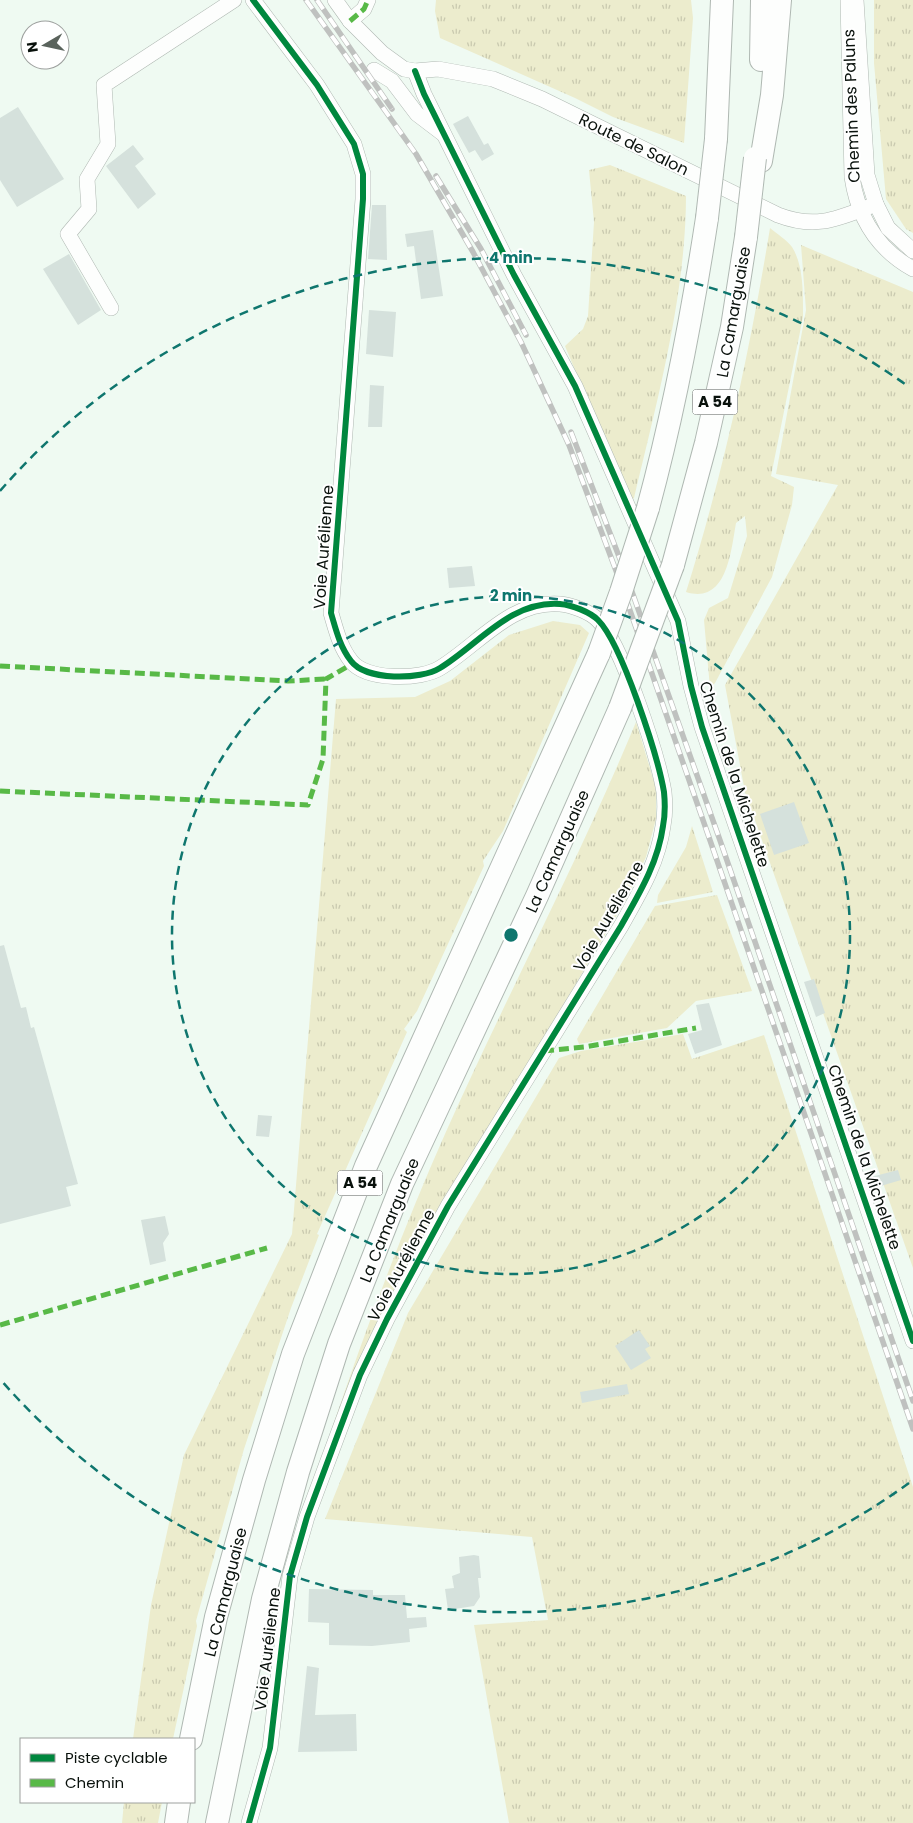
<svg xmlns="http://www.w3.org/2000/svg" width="913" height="1823" viewBox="0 0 913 1823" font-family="Poppins,sans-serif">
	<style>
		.grass { fill: url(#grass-tufts) }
		.building { fill: #d5e1dc }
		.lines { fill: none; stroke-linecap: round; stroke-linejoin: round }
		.minor-casing { stroke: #afb8b2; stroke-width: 16 }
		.highway-casing { stroke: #afb8b2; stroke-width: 24 }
		.minor { stroke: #fdfefd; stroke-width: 15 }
		.highway { stroke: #fdfefd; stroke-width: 22 }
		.rail-casing { stroke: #bfc1bf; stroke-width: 5.5 }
		.rail { stroke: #fff; stroke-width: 4; stroke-dasharray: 11; stroke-linecap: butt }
		.highway-bridge-casing { stroke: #afb8b2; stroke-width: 24; stroke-linecap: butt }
		.highway-bridge { stroke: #fdfefd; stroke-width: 22 }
		.quiet { stroke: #58b947; stroke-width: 5; stroke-dasharray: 10 5; stroke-linecap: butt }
		.cycleway-casing { stroke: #fff; stroke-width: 9 }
		.cycleway { stroke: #00873e; stroke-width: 6 }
		.ring { fill: none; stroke: #0f766e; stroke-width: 2.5; stroke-dasharray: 9 6 }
		.labels { text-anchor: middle; stroke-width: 4; stroke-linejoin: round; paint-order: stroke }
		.shield { fill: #fff; stroke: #535855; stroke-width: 1 }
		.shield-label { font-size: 15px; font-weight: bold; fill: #09110c }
		.street-label { font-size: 16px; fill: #09110c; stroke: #fff }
		.centre { fill: #0f766e; stroke: #fff; stroke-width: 2.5 }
		.ring-label { font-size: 15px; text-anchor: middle; font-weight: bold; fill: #0f766e; stroke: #fff; stroke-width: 4; stroke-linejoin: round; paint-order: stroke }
	</style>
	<defs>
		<pattern id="grass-tufts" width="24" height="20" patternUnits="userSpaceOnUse" patternTransform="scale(1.25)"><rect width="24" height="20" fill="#ececcd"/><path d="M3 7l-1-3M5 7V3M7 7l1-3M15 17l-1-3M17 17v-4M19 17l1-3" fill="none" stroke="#c9c9af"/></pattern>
	</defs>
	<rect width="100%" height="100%" fill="#effaf2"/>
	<!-- grass -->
	<g class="grass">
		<path d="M 436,0 L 691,0 L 693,18 L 684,143 L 613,117 L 575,98 L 440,38 L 435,11 Z"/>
		<path d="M 874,0 L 913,0 L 913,233 L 906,229 L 886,199 L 874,63 Z"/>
		<path d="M 610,165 L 686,196 C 686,294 657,402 634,498 L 630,501 L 565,346 L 583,329 L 588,316 L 594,222 L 589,170 Z"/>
		<path d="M 770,228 C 777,234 787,240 792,247 C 804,266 803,295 803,317 L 771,476 L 794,487 L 792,505 L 772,577 L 715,683 L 710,688 L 704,620 L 709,608 L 728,598 L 747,536 L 745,516 L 736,523 C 731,551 727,605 686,592 C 723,474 750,351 770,228 Z"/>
		<path d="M 801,245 L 913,292 L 913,1268 L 745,792 L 725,685 L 838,485 L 776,474 L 806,310 Z"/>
		<path d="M 553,621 L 580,625 L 589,633 L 503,831 L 483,861 L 484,866 L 417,1011 L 404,1029 L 407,1032 L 317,1234 L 319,1235 L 291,1308 L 244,1449 L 196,1621 L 197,1626 L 173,1739 L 133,1739 L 151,1605 L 184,1455 L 292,1234 L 336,699 L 415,697 L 450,681 L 509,635 Z"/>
		<path d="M 636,722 L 656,788 L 656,819 L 646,857 L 628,896 L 498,1115 L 329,1437 C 364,1334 401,1233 445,1134 C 507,995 578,862 636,722 Z"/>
		<path d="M 692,826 L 713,892 L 657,903 L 658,895 L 686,847 Z"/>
		<path d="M 717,895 L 752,991 L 696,1001 L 667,1028 L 579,1044 L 577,1039 L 655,906 Z"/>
		<path d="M 683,1034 L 692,1059 L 764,1035 L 913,1487 L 913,1823 L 509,1823 L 474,1625 L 548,1620 L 532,1537 L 325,1519 L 408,1313 L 559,1058 L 581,1051 Z"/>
		<path d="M 124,1802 L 162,1802 L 158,1823 L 122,1823 Z"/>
	</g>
	<!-- building -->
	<g class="building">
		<path d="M 18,107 L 64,179 L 17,207 L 0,180 L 0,118 Z"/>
		<path d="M 468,116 L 484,145 L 488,143 L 494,154 L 482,161 L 475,150 L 469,153 L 453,124 Z"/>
		<path d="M 133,145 L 144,159 L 135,166 L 156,194 L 138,209 L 106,166 Z"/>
		<path d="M 372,205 L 386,205 L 387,260 L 368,259 Z"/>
		<path d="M 433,230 L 443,296 L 421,299 L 414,246 L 407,247 L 405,234 Z"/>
		<path d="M 69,254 L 101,310 L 78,325 L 43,269 Z"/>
		<path d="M 369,310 L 396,312 L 393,357 L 366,354 Z"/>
		<path d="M 370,385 L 384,386 L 382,427 L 368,427 Z"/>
		<path d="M 472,566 L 475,586 L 449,588 L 447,568 Z"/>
		<path d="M 794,802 L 809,843 L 774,855 L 760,814 Z"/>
		<path d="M 4,945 L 21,1008 L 26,1007 L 31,1028 L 34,1027 L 78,1184 L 66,1187 L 71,1206 L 0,1224 L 0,946 Z"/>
		<path d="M 814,979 L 825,1013 L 816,1017 L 804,982 Z"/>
		<path d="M 709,1003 L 722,1045 L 695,1054 L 688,1034 L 702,1030 L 696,1005 Z"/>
		<path d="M 258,1115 L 272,1116 L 269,1137 L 256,1136 Z"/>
		<path d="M 898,1170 L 901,1180 L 874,1188 L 871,1177 Z"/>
		<path d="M 165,1216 L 169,1234 L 163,1243 L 166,1261 L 150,1265 L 141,1220 Z"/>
		<path d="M 639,1330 L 650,1346 L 645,1349 L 651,1358 L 631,1370 L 615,1346 Z"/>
		<path d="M 627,1384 L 629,1394 L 582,1403 L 580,1392 Z"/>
		<path d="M 474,1555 L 479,1556 L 481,1578 L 478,1578 L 480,1597 L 474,1606 L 448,1610 L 445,1589 L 454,1588 L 452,1576 L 460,1573 L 459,1557 Z"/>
		<path d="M 309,1589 L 373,1590 L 373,1595 L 405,1595 L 407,1618 L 426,1617 L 427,1627 L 409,1629 L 410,1642 L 372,1646 L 329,1645 L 329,1623 L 308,1622 Z"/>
		<path d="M 307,1666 L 319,1668 L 315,1715 L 356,1714 L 357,1751 L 298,1752 Z"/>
	</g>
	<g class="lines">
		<!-- minor casing -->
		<g class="minor-casing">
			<g id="minor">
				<path d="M 335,0 L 350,21 L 382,53 L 404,69 L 415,71 L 438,69 L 493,79 L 542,99 L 778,215 C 817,230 839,218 876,204"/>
				<path d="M 848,0 L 852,177 C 858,218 877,249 913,269"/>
				<path d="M 856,0 L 867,175 L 876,204 L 888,228 L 913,251"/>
				<path d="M 350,21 L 364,9 L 368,0"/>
				<path d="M 374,70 L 392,81 L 417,114 L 442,133"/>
				<path d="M 415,71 L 424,94 L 514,275 L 575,386 L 678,621 L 691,686 L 702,727 L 913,1341"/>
				<path d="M 111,308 L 68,234 L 89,209 L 87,179 L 108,144 L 104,85 L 234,0"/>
				<path d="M 249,1823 L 270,1748 L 290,1576 L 307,1517 L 360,1375 L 387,1319 L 448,1206 L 621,926 C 639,894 658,863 663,826 C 665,816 665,802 664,792 C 658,757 622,644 598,620 C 590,612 572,605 560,604 C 511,600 478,645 440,668 C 421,680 366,681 351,661 C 340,647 336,630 331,613 L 363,199 L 363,174 L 354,144 L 317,85 L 253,0"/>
			</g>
		</g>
		<!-- highway casing -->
		<g class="highway-casing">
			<g id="highway">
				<path d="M 761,60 L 762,0"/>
				<path d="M 716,139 L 722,0"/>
				<path d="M 761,161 L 772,95 L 780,0"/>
				<path d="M 648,508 C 674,412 692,316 707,218"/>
				<path d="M 673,565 L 706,443 L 732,327 L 746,237"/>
				<path d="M 191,1739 L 216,1617 L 254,1480 L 293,1354 L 366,1166 L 599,653"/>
				<path d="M 176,1823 L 179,1802"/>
				<path d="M 217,1823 L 263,1599 L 298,1472 L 339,1344 L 402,1184 L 537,896 L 620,708"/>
			</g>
		</g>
		<!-- minor -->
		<use href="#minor" class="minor"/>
		<!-- highway -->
		<use href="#highway" class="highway"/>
		<!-- rail casing -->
		<g class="rail-casing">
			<g id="rail">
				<path d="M 306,0 L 416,154 L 473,252 L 521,342 L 569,445 L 618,576 L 712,846 L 913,1429"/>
				<path d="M 317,0 L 392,109"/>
				<path d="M 436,176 L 481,249 L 526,335"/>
				<path d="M 571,432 L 625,572 L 722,846 L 913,1401"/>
			</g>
		</g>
		<!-- rail -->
		<use href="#rail" class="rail"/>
		<!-- highway-bridge casing -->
		<g class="highway-bridge-casing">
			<g id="highway-bridge">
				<path d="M 707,218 L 716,139"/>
				<path d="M 746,237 L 755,158"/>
				<path d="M 599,653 L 621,592 L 648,508"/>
				<path d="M 620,708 L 673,565"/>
			</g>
		</g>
		<!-- highway-bridge -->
		<use href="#highway-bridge" class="highway-bridge"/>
		<!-- quiet -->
		<g class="quiet">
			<path d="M 350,21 L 364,9 L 368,0"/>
			<path d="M 0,666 L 288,681 L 326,679"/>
			<path d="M 0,791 L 308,805 L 323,759 L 326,679 L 352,664"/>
			<path d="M 544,1051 L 584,1047 L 696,1028"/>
			<path d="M 0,1325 L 267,1248"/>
		</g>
		<!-- cycleway casing -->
		<g class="cycleway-casing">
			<g id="cycleway">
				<path d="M 415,71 L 424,94 L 514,275 L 575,386 L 678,621 L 691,686 L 702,727 L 913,1341"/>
				<path d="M 249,1823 L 270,1748 L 290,1576 L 307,1517 L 360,1375 L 387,1319 L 448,1206 L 621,926 C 639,894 658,863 663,826 C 665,816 665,802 664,792 C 658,757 622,644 598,620 C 590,612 572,605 560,604 C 511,600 478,645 440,668 C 421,680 366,681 351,661 C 340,647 336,630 331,613 L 363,199 L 363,174 L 354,144 L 317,85 L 253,0"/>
			</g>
		</g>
		<!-- cycleway -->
		<use href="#cycleway" class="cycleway"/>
	</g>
	<!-- distance rings -->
	<g class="ring">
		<circle cx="511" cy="935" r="339"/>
		<path d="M909 1483A677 677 0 0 1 0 1379M0 491A677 677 0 0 1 909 387"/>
	</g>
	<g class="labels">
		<!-- shield labels -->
		<g class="shield">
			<rect x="692.5" y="389.5" width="45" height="25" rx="4"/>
			<rect x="337.5" y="1170.5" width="45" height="25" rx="4"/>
		</g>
		<g class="shield-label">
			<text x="715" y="407">A 54</text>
			<text x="360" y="1188">A 54</text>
		</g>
		<!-- street labels -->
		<g class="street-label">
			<text transform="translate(851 106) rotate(-92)" y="6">Chemin des Paluns</text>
			<text transform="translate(634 144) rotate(26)" y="6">Route de Salon</text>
			<text transform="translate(733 312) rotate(-80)" y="6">La Camarguaise</text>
			<text transform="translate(323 547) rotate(-86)" y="6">Voie Aurélienne</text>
			<text transform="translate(735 774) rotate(72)" y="6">Chemin de la Michelette</text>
			<text transform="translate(557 851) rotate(-66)" y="6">La Camarguaise</text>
			<text transform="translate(608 916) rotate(-60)" y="6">Voie Aurélienne</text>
			<text transform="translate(865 1157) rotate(71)" y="6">Chemin de la Michelette</text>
			<text transform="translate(389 1220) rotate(-68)" y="6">La Camarguaise</text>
			<text transform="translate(401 1265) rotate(-62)" y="6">Voie Aurélienne</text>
			<text transform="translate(225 1592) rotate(-76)" y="6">La Camarguaise</text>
			<text transform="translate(267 1649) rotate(-83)" y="6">Voie Aurélienne</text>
		</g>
	</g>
	<circle cx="511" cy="935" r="8" class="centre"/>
	<g class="ring-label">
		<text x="511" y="263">4 min</text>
		<text x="511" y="601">2 min</text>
	</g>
	<!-- legend -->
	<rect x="20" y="1738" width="175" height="65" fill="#ffffff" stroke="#9da09e"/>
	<rect x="30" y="1754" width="25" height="8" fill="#00873e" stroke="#9da09e"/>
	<text x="65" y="1763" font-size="15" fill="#09110c">Piste cyclable</text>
	<rect x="30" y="1779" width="25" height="8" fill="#58b947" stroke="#9da09e"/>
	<text x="65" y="1788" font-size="15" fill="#09110c">Chemin</text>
	<!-- north arrow -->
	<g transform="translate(45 45) rotate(261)"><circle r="24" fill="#ffffff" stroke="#9da09e"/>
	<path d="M0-4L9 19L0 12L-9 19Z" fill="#5a635c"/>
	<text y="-8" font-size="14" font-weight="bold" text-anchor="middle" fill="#09110c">N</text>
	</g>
</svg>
